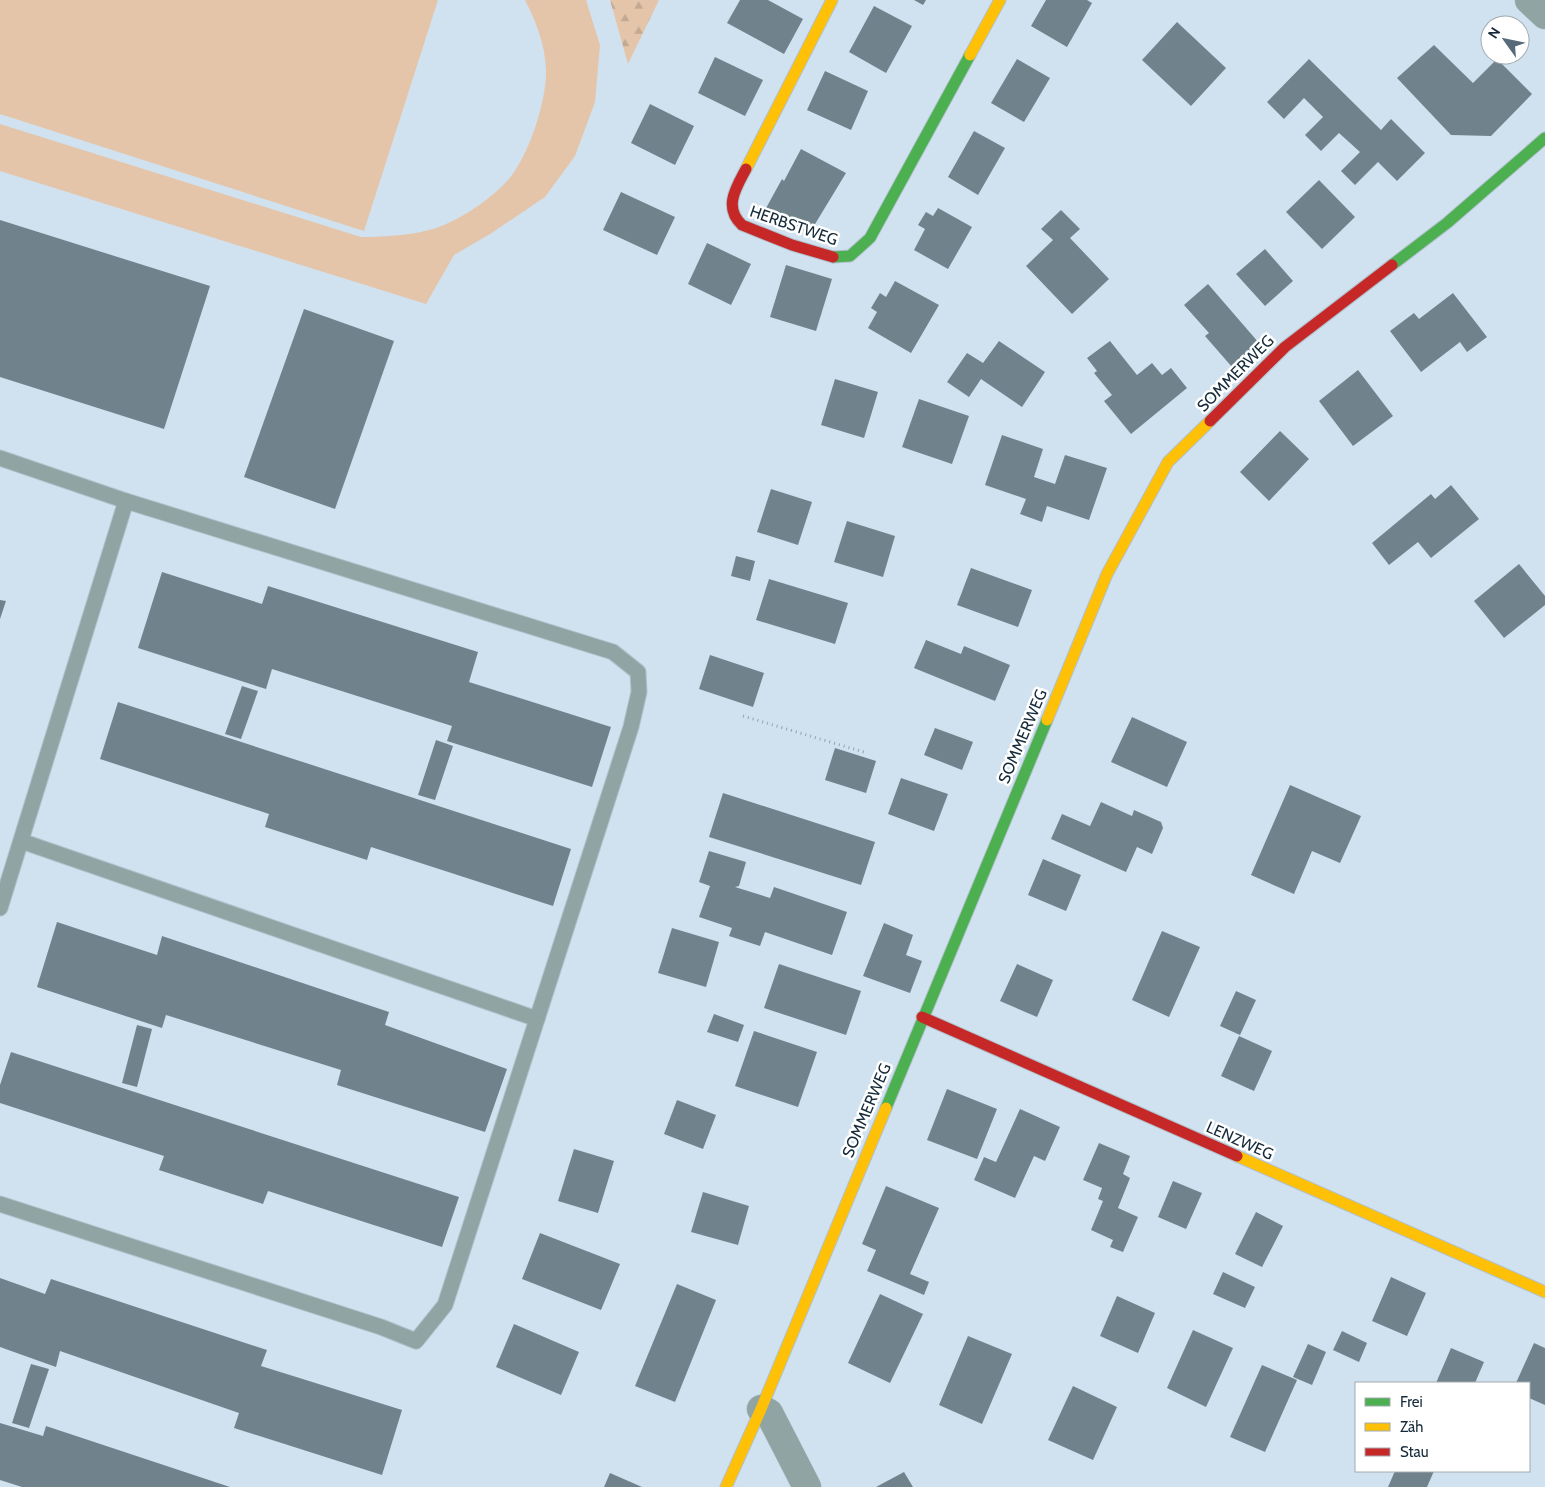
<svg xmlns="http://www.w3.org/2000/svg" width="1545" height="1487" viewBox="0 0 1545 1487" font-family="Cabin,sans-serif">
	<style>
		.forest { fill: url(#forest-firs) }
		.pitch { fill: #e4c5a9 }
		.building { fill: #70838d }
		.lines { fill: none; stroke-linecap: round; stroke-linejoin: round }
		.lane-casing { stroke: #b1c0cc; stroke-width: 17 }
		.street-casing { stroke: #b1c0cc; stroke-width: 29 }
		.fast-casing { stroke: #b1c0cc; stroke-width: 13 }
		.slow-casing { stroke: #b1c0cc; stroke-width: 13 }
		.jam-casing { stroke: #b1c0cc; stroke-width: 13 }
		.path { stroke: #94a5a9; stroke-width: 3; stroke-dasharray: 1 4; stroke-linecap: butt }
		.lane { stroke: #90a5a3; stroke-width: 15 }
		.street { stroke: #90a5a3; stroke-width: 28 }
		.fast { stroke: #4caf50; stroke-width: 11 }
		.slow { stroke: #ffc107; stroke-width: 11 }
		.jam { stroke: #c62828; stroke-width: 11 }
		.labels { text-anchor: middle; stroke-width: 5; stroke-linejoin: round; paint-order: stroke }
		.street-label { font-size: 16px; fill: #152a3a; stroke: #fff }
	</style>
	<defs>
		<pattern id="forest-firs" width="22" height="20" patternUnits="userSpaceOnUse" patternTransform="scale(1.25)"><rect width="22" height="20" fill="#e4c5a9"/><path d="M5 1l3.5 6h-7zM16 11l3.5 6h-7z" fill="#c3a992"/></pattern>
	</defs>
	<rect width="100%" height="100%" fill="#d0e2ef"/>
	<!-- forest -->
	<path class="forest" d="M 610,0 L 659,0 L 628,64 Z"/>
	<!-- pitch -->
	<g class="pitch">
		<path d="M 0,0 L 438,0 L 364,231 L 0,114 Z"/>
		<path d="M 525,0 L 586,0 L 600,45 L 595,102 L 575,156 L 545,197 L 490,234 L 454,255 L 426,304 L 0,171 L 0,124 L 361,237 C 386,237 421,235 444,225 C 467,215 492,198 509,179 C 529,155 547,101 546,69 C 545,45 536,21 525,0 Z"/>
	</g>
	<!-- building -->
	<g class="building">
		<path d="M 740,0 L 768,0 L 803,19 L 784,54 L 727,23 Z"/>
		<path d="M 914,0 L 926,0 L 923,5 Z"/>
		<path d="M 1046,0 L 1087,0 L 1092,3 L 1067,47 L 1031,26 Z"/>
		<path d="M 874,6 L 912,26 L 886,73 L 849,52 Z"/>
		<path d="M 1177,22 L 1226,68 L 1191,106 L 1142,60 Z"/>
		<path d="M 1434,45 L 1473,83 L 1497,59 L 1532,94 L 1491,136 L 1451,135 L 1397,78 Z"/>
		<path d="M 715,57 L 763,80 L 745,116 L 698,93 Z"/>
		<path d="M 1017,59 L 1050,78 L 1024,122 L 991,103 Z"/>
		<path d="M 1309,59 L 1381,130 L 1391,119 L 1425,153 L 1397,181 L 1378,162 L 1355,185 L 1341,171 L 1360,152 L 1339,133 L 1321,151 L 1305,135 L 1323,117 L 1304,98 L 1284,119 L 1267,102 Z"/>
		<path d="M 825,71 L 868,91 L 851,130 L 807,110 Z"/>
		<path d="M 650,104 L 694,126 L 675,165 L 631,143 Z"/>
		<path d="M 974,131 L 1005,148 L 978,195 L 948,177 Z"/>
		<path d="M 801,149 L 846,173 L 809,234 L 765,210 L 782,179 L 784,181 Z"/>
		<path d="M 1319,180 L 1355,217 L 1322,249 L 1286,212 Z"/>
		<path d="M 621,192 L 675,217 L 657,255 L 603,230 Z"/>
		<path d="M 938,208 L 972,227 L 948,269 L 914,250 L 925,229 L 918,225 L 926,212 L 933,216 Z"/>
		<path d="M 1061,210 L 1080,229 L 1070,238 L 1109,279 L 1072,314 L 1026,266 L 1053,240 L 1041,229 Z"/>
		<path d="M 0,220 L 210,286 L 164,429 L 0,377 Z"/>
		<path d="M 707,243 L 751,264 L 731,305 L 688,284 Z"/>
		<path d="M 1265,249 L 1293,281 L 1265,306 L 1236,274 Z"/>
		<path d="M 786,265 L 832,279 L 816,331 L 770,317 Z"/>
		<path d="M 895,281 L 939,305 L 911,353 L 868,328 L 877,312 L 871,308 L 880,293 L 886,297 Z"/>
		<path d="M 1208,284 L 1259,343 L 1232,367 L 1205,336 L 1209,333 L 1184,305 Z"/>
		<path d="M 1453,293 L 1487,337 L 1467,352 L 1460,342 L 1421,372 L 1390,331 L 1414,313 L 1419,319 Z"/>
		<path d="M 304,309 L 394,341 L 335,509 L 244,477 Z"/>
		<path d="M 999,341 L 1045,372 L 1022,407 L 981,379 L 969,397 L 947,382 L 967,353 L 983,363 Z"/>
		<path d="M 1110,341 L 1137,375 L 1152,363 L 1162,375 L 1171,368 L 1187,388 L 1131,434 L 1104,401 L 1112,395 L 1094,373 L 1097,371 L 1087,358 Z"/>
		<path d="M 1358,370 L 1393,416 L 1353,446 L 1319,401 Z"/>
		<path d="M 835,379 L 878,392 L 864,438 L 821,425 Z"/>
		<path d="M 919,399 L 969,416 L 952,464 L 902,447 Z"/>
		<path d="M 1280,431 L 1309,459 L 1269,501 L 1240,472 Z"/>
		<path d="M 1002,435 L 1043,449 L 1034,477 L 1055,484 L 1065,455 L 1107,468 L 1089,520 L 1047,506 L 1042,522 L 1020,514 L 1026,499 L 985,485 Z"/>
		<path d="M 1451,485 L 1479,519 L 1431,558 L 1418,542 L 1389,565 L 1372,543 L 1431,494 L 1435,499 Z"/>
		<path d="M 771,489 L 812,502 L 798,545 L 757,532 Z"/>
		<path d="M 847,521 L 895,536 L 883,577 L 834,562 Z"/>
		<path d="M 736,556 L 755,561 L 750,581 L 731,576 Z"/>
		<path d="M 1519,564 L 1545,596 L 1545,605 L 1504,638 L 1474,601 Z"/>
		<path d="M 971,568 L 1032,590 L 1018,627 L 957,605 Z"/>
		<path d="M 162,572 L 262,604 L 268,586 L 478,652 L 469,682 L 611,727 L 592,787 L 447,741 L 452,726 L 272,669 L 266,689 L 138,648 Z"/>
		<path d="M 769,579 L 848,603 L 835,644 L 756,620 Z"/>
		<path d="M 0,600 L 6,601 L 0,619 Z"/>
		<path d="M 926,640 L 961,654 L 964,646 L 1010,665 L 995,701 L 914,668 Z"/>
		<path d="M 710,655 L 764,673 L 753,707 L 699,689 Z"/>
		<path d="M 242,686 L 258,691 L 241,739 L 225,734 Z"/>
		<path d="M 118,702 L 571,849 L 553,906 L 371,847 L 367,860 L 265,827 L 269,814 L 100,759 Z"/>
		<path d="M 1132,717 L 1187,742 L 1167,787 L 1111,762 Z"/>
		<path d="M 935,728 L 973,742 L 962,770 L 924,755 Z"/>
		<path d="M 436,740 L 453,746 L 435,800 L 418,795 Z"/>
		<path d="M 835,748 L 876,761 L 866,793 L 825,780 Z"/>
		<path d="M 901,778 L 948,794 L 934,831 L 888,814 Z"/>
		<path d="M 1290,785 L 1361,816 L 1340,863 L 1312,851 L 1294,894 L 1251,875 Z"/>
		<path d="M 723,793 L 875,842 L 861,885 L 709,837 Z"/>
		<path d="M 1101,802 L 1132,816 L 1134,810 L 1161,822 L 1163,828 L 1152,854 L 1137,847 L 1126,872 L 1051,839 L 1062,814 L 1090,826 Z"/>
		<path d="M 709,851 L 746,862 L 739,886 L 735,887 L 770,898 L 774,887 L 847,912 L 832,955 L 765,932 L 760,946 L 729,936 L 732,928 L 699,917 L 710,886 L 699,882 Z"/>
		<path d="M 1043,859 L 1081,875 L 1066,911 L 1028,895 Z"/>
		<path d="M 57,922 L 157,955 L 162,936 L 389,1012 L 385,1025 L 507,1069 L 485,1132 L 337,1085 L 341,1070 L 166,1015 L 162,1028 L 37,987 Z"/>
		<path d="M 884,923 L 913,935 L 906,955 L 922,961 L 910,993 L 863,976 Z"/>
		<path d="M 672,928 L 719,942 L 706,987 L 658,973 Z"/>
		<path d="M 1162,931 L 1200,947 L 1169,1017 L 1132,1000 Z"/>
		<path d="M 779,964 L 861,991 L 846,1035 L 764,1008 Z"/>
		<path d="M 1017,964 L 1053,980 L 1037,1017 L 1000,1001 Z"/>
		<path d="M 1236,991 L 1256,1000 L 1240,1035 L 1220,1026 Z"/>
		<path d="M 714,1014 L 744,1025 L 738,1042 L 707,1032 Z"/>
		<path d="M 137,1025 L 152,1029 L 137,1087 L 122,1083 Z"/>
		<path d="M 754,1031 L 817,1052 L 798,1107 L 735,1086 Z"/>
		<path d="M 1239,1036 L 1272,1051 L 1254,1091 L 1221,1076 Z"/>
		<path d="M 11,1052 L 459,1197 L 442,1247 L 268,1191 L 263,1204 L 159,1170 L 164,1156 L 0,1103 L 0,1085 Z"/>
		<path d="M 947,1089 L 997,1109 L 977,1159 L 927,1140 Z"/>
		<path d="M 677,1100 L 716,1115 L 703,1149 L 664,1134 Z"/>
		<path d="M 1020,1109 L 1060,1127 L 1045,1161 L 1034,1156 L 1015,1198 L 974,1180 L 984,1157 L 996,1162 Z"/>
		<path d="M 1099,1143 L 1130,1156 L 1123,1174 L 1130,1178 L 1118,1208 L 1138,1217 L 1123,1252 L 1110,1247 L 1113,1240 L 1091,1230 L 1103,1201 L 1098,1199 L 1102,1188 L 1083,1180 Z"/>
		<path d="M 574,1149 L 614,1161 L 598,1213 L 558,1201 Z"/>
		<path d="M 1173,1181 L 1202,1193 L 1186,1229 L 1158,1217 Z"/>
		<path d="M 886,1186 L 939,1208 L 910,1274 L 929,1282 L 924,1295 L 867,1271 L 876,1250 L 862,1244 Z"/>
		<path d="M 703,1192 L 749,1206 L 738,1245 L 691,1232 Z"/>
		<path d="M 1256,1212 L 1283,1226 L 1262,1267 L 1235,1254 Z"/>
		<path d="M 540,1233 L 620,1264 L 601,1310 L 522,1279 Z"/>
		<path d="M 1223,1272 L 1255,1287 L 1245,1308 L 1213,1294 Z"/>
		<path d="M 1391,1277 L 1426,1293 L 1407,1336 L 1372,1321 Z"/>
		<path d="M 0,1278 L 45,1294 L 51,1279 L 267,1350 L 261,1366 L 402,1410 L 382,1475 L 234,1428 L 239,1413 L 60,1351 L 56,1367 L 0,1347 Z"/>
		<path d="M 677,1284 L 716,1300 L 675,1402 L 635,1386 Z"/>
		<path d="M 880,1294 L 923,1314 L 890,1383 L 848,1363 Z"/>
		<path d="M 1117,1296 L 1155,1313 L 1138,1353 L 1100,1336 Z"/>
		<path d="M 514,1324 L 579,1352 L 561,1395 L 496,1367 Z"/>
		<path d="M 1193,1330 L 1233,1348 L 1206,1407 L 1167,1388 Z"/>
		<path d="M 1342,1331 L 1367,1343 L 1359,1362 L 1333,1350 Z"/>
		<path d="M 968,1336 L 1012,1354 L 982,1424 L 939,1405 Z"/>
		<path d="M 1534,1343 L 1545,1348 L 1545,1405 L 1529,1398 L 1529,1383 L 1516,1383 Z"/>
		<path d="M 1308,1344 L 1326,1352 L 1312,1385 L 1293,1377 Z"/>
		<path d="M 1451,1348 L 1484,1362 L 1475,1383 L 1436,1383 Z"/>
		<path d="M 31,1364 L 49,1369 L 29,1428 L 12,1423 Z"/>
		<path d="M 1262,1365 L 1297,1380 L 1265,1452 L 1230,1437 Z"/>
		<path d="M 1073,1386 L 1117,1407 L 1093,1460 L 1048,1440 Z"/>
		<path d="M 0,1423 L 43,1436 L 46,1426 L 230,1487 L 22,1487 L 0,1480 Z"/>
		<path d="M 1395,1471 L 1434,1471 L 1427,1487 L 1388,1487 Z"/>
		<path d="M 904,1472 L 913,1487 L 876,1487 Z"/>
		<path d="M 610,1473 L 642,1487 L 604,1487 Z"/>
	</g>
	<g class="lines">
		<!-- lane casing -->
		<g class="lane-casing">
			<g id="lane">
				<path d="M 0,458 L 126,501 L 0,908"/>
				<path d="M 21,841 L 537,1019"/>
				<path d="M 0,1204 L 381,1327 L 416,1341 L 445,1305 L 631,727 L 639,692 L 638,672 L 613,652 L 126,501"/>
			</g>
		</g>
		<!-- street casing -->
		<g class="street-casing">
			<g id="street">
				<path d="M 1529,0 L 1545,15"/>
				<path d="M 761,1409 L 769,1413 L 807,1487"/>
			</g>
		</g>
		<!-- fast casing -->
		<g class="fast-casing">
			<g id="fast">
				<path d="M 833,257 L 850,256 L 870,238 L 970,55"/>
				<path d="M 1392,265 L 1447,223 L 1545,138"/>
				<path d="M 886,1108 L 1047,720"/>
			</g>
		</g>
		<!-- slow casing -->
		<g class="slow-casing">
			<g id="slow">
				<path d="M 970,55 L 1000,0"/>
				<path d="M 746,169 L 832,0"/>
				<path d="M 1047,720 L 1107,574 L 1168,462 L 1210,421"/>
				<path d="M 1237,1156 L 1545,1292"/>
				<path d="M 726,1487 L 761,1409 L 886,1108"/>
			</g>
		</g>
		<!-- jam casing -->
		<g class="jam-casing">
			<g id="jam">
				<path d="M 746,169 C 736,188 723,207 742,225 L 792,245 L 833,257"/>
				<path d="M 1210,421 L 1285,347 L 1392,265"/>
				<path d="M 922,1017 L 1237,1156"/>
			</g>
		</g>
		<!-- path -->
		<path class="path" d="M 743,716 L 867,753"/>
		<!-- lane -->
		<use href="#lane" class="lane"/>
		<!-- street -->
		<use href="#street" class="street"/>
		<!-- fast -->
		<use href="#fast" class="fast"/>
		<!-- slow -->
		<use href="#slow" class="slow"/>
		<!-- jam -->
		<use href="#jam" class="jam"/>
	</g>
	<g class="labels">
		<!-- street labels -->
		<g class="street-label">
			<text transform="translate(794 225) rotate(19)" y="6">HERBSTWEG</text>
			<text transform="translate(1235 373) rotate(-45)" y="6">SOMMERWEG</text>
			<text transform="translate(1022 736) rotate(-67)" y="6">SOMMERWEG</text>
			<text transform="translate(866 1110) rotate(-67)" y="6">SOMMERWEG</text>
			<text transform="translate(1240 1140) rotate(24)" y="6">LENZWEG</text>
		</g>
	</g>
	<!-- legend -->
	<rect x="1355" y="1382" width="175" height="90" fill="#ffffff" stroke="#a1aab0"/>
	<rect x="1365" y="1398" width="25" height="8" fill="#4caf50" stroke="#a1aab0"/>
	<text x="1400" y="1407" font-size="15" fill="#152a3a">Frei</text>
	<rect x="1365" y="1423" width="25" height="8" fill="#ffc107" stroke="#a1aab0"/>
	<text x="1400" y="1432" font-size="15" fill="#152a3a">Zäh</text>
	<rect x="1365" y="1448" width="25" height="8" fill="#c62828" stroke="#a1aab0"/>
	<text x="1400" y="1457" font-size="15" fill="#152a3a">Stau</text>
	<!-- north arrow -->
	<g transform="translate(1505 40) rotate(303)"><circle r="24" fill="#ffffff" stroke="#a1aab0"/>
	<path d="M0-4L9 19L0 12L-9 19Z" fill="#566a79"/>
	<text y="-8" font-size="14" font-weight="bold" text-anchor="middle" fill="#152a3a">N</text>
	</g>
</svg>
